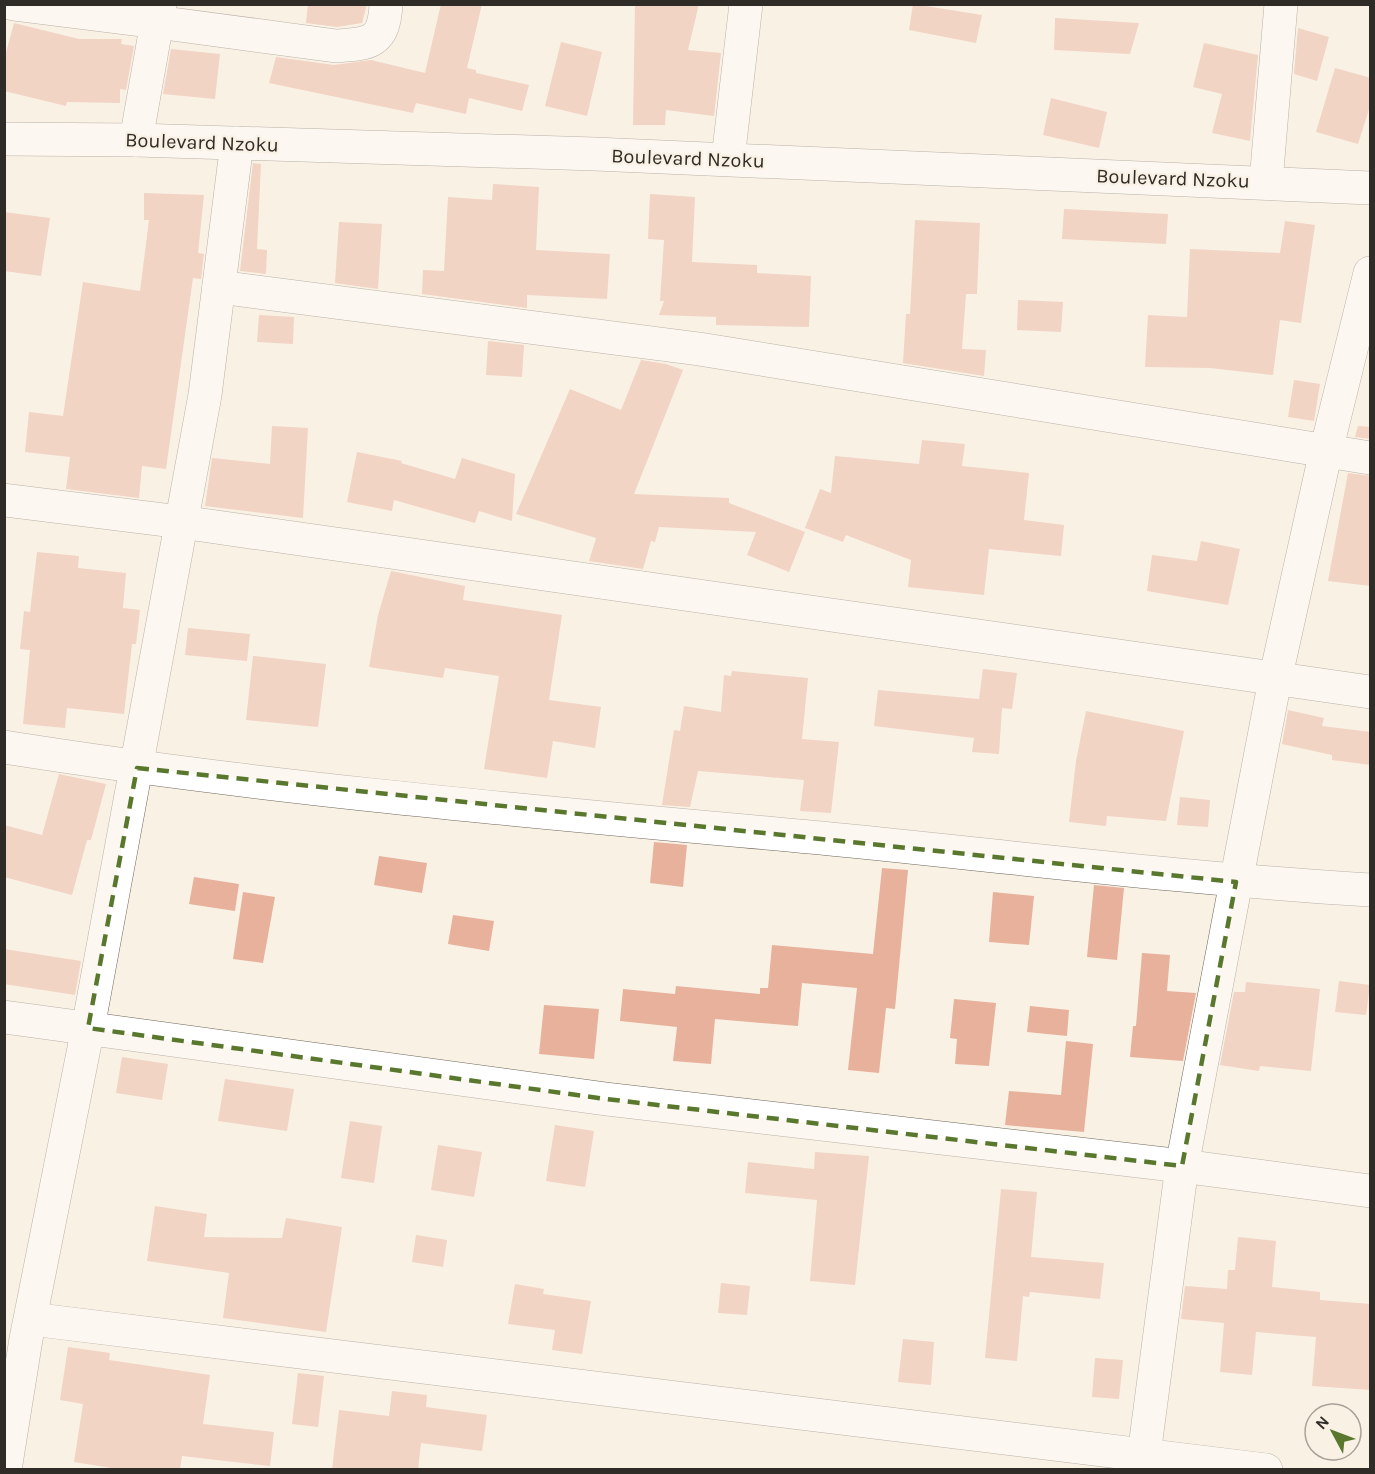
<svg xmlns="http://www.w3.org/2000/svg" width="1375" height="1474" viewBox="0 0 1375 1474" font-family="Karla,sans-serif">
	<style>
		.building { fill: #e7b19c }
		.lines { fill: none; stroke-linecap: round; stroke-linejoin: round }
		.minor-casing { stroke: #6e675c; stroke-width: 34 }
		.minor { stroke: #fff; stroke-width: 33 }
		.marked { fill: none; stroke: #59782e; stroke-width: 4.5; stroke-dasharray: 12 8; stroke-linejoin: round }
		.labels { text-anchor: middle; stroke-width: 4.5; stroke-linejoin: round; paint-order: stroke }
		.street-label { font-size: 20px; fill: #2f2c27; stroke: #faf1e5 }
	</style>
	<rect width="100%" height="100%" fill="#faf1e5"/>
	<!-- building -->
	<g class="building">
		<path d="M 308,4 L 367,4 L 362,23 L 337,27 L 306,23 Z"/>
		<path d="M 441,4 L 482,4 L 467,68 L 476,70 L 476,73 L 529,85 L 522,111 L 469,98 L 466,114 L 416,103 L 413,113 L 269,83 L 276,57 L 334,65 L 371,60 L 425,73 Z"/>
		<path d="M 635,4 L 699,4 L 688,50 L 721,53 L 714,116 L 666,110 L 665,125 L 633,125 Z"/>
		<path d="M 913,4 L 982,15 L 976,43 L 909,30 Z"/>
		<path d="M 1055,18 L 1139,23 L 1130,54 L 1054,50 Z"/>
		<path d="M 14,23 L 79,39 L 122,39 L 121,44 L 134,46 L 126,90 L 120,89 L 120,103 L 67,102 L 66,106 L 4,91 L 4,60 Z"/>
		<path d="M 1298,28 L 1329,37 L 1317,81 L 1294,74 Z"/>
		<path d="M 561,42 L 602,52 L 587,116 L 545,106 Z"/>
		<path d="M 1204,43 L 1258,55 L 1250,141 L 1212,133 L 1222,94 L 1193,87 Z"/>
		<path d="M 171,49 L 220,54 L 215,99 L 163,94 Z"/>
		<path d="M 1335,68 L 1371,78 L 1371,103 L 1358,144 L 1316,132 Z"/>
		<path d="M 1051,98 L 1107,112 L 1099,148 L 1043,135 Z"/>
		<path d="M 253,163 L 261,164 L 257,249 L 267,250 L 266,274 L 240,271 Z"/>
		<path d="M 493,184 L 539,187 L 536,250 L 610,254 L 607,299 L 527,295 L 527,308 L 422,294 L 423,270 L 444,271 L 448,197 L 492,200 Z"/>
		<path d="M 144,193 L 204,195 L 198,253 L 204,254 L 201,279 L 193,278 L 166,469 L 142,466 L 139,498 L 66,489 L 70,457 L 25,452 L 29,412 L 63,416 L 83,282 L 140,291 L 149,220 L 144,220 Z"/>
		<path d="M 650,194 L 695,197 L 692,262 L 757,265 L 757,273 L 811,276 L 809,327 L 716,325 L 716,317 L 659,315 L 664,301 L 660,301 L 664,240 L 648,239 Z"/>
		<path d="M 1064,209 L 1168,214 L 1166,244 L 1062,239 Z"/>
		<path d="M 4,212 L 50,218 L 41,276 L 4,271 Z"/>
		<path d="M 915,220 L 980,223 L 977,294 L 966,294 L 962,349 L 986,350 L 984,376 L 903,363 L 906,314 L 910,314 Z"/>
		<path d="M 1285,221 L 1315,225 L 1301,323 L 1280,320 L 1273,375 L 1210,368 L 1145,367 L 1148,315 L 1187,317 L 1190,249 L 1280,253 Z"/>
		<path d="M 339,222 L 382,224 L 378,289 L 335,283 Z"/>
		<path d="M 1018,300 L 1063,302 L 1061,332 L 1017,330 Z"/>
		<path d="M 259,315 L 294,317 L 293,344 L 257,342 Z"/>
		<path d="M 488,341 L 524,345 L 522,377 L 486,375 Z"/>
		<path d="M 641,360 L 666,364 L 683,370 L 634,494 L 729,498 L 729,503 L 805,532 L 789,572 L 747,555 L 756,532 L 659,527 L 655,542 L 651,541 L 643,569 L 589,561 L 596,538 L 516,514 L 570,389 L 621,410 Z"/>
		<path d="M 1294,380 L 1320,384 L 1314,421 L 1288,417 Z"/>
		<path d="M 272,426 L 308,428 L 303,518 L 205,506 L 212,458 L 270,464 Z"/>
		<path d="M 1358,426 L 1371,427 L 1371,439 L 1355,437 Z"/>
		<path d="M 922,440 L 965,444 L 962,466 L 1029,473 L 1024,520 L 1064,525 L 1061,556 L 989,549 L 984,595 L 908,587 L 911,560 L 846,535 L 843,542 L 805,528 L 820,489 L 831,493 L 835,456 L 919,464 Z"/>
		<path d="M 357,452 L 402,461 L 401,463 L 455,479 L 462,458 L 515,474 L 512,521 L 479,511 L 475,523 L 394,500 L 392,511 L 347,502 Z"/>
		<path d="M 1348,473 L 1371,476 L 1371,586 L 1328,581 Z"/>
		<path d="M 1201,541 L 1240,549 L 1228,605 L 1147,591 L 1152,555 L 1197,561 Z"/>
		<path d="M 37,552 L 79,556 L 78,568 L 126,573 L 123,608 L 140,610 L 136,644 L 132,644 L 124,714 L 67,708 L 65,728 L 23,724 L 30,650 L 20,649 L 24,611 L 30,612 Z"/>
		<path d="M 391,571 L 465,586 L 463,600 L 562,615 L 549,700 L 601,707 L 595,748 L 553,741 L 547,778 L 484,769 L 499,676 L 445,668 L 443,678 L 369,667 L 378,615 Z"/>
		<path d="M 188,628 L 250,634 L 247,661 L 185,655 Z"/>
		<path d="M 253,656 L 326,664 L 318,727 L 246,720 Z"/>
		<path d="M 983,669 L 1017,673 L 1012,709 L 1002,708 L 999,754 L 972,752 L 974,738 L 874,726 L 878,690 L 979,699 Z"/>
		<path d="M 732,671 L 808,678 L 802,739 L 839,742 L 831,813 L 800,811 L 804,780 L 698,771 L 690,807 L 662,805 L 674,730 L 680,731 L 684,706 L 721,712 L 724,675 L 731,676 Z"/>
		<path d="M 1288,710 L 1324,718 L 1322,726 L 1371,732 L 1371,765 L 1332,760 L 1332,755 L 1282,744 Z"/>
		<path d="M 1086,711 L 1184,731 L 1166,821 L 1107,816 L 1106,826 L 1069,822 L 1076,761 Z"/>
		<path d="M 59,774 L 106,784 L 91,840 L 87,840 L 72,895 L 4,877 L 4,825 L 42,835 Z"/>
		<path d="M 1180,797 L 1210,800 L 1208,827 L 1177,825 Z"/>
		<path d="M 654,842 L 687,845 L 683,887 L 650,883 Z"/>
		<path d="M 379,856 L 427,863 L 422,893 L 374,885 Z"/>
		<path d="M 882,868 L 908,870 L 895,1009 L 886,1008 L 879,1073 L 848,1070 L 857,988 L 802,983 L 798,1026 L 715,1019 L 711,1064 L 673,1061 L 677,1027 L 620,1021 L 623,989 L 675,994 L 676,986 L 760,994 L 760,988 L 768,988 L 772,945 L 873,954 Z"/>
		<path d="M 194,877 L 239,884 L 235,911 L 189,904 Z"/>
		<path d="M 1094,885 L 1124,888 L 1117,960 L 1087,957 Z"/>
		<path d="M 243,892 L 275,897 L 263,963 L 233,959 Z"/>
		<path d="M 993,892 L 1034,896 L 1029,945 L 989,942 Z"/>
		<path d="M 453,915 L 494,921 L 489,951 L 448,944 Z"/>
		<path d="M 4,949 L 81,961 L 75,995 L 4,984 Z"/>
		<path d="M 1142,953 L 1170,955 L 1167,991 L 1196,993 L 1183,1061 L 1130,1057 L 1133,1026 L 1136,1026 Z"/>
		<path d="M 1339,981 L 1370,985 L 1366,1015 L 1335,1012 Z"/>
		<path d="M 1246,982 L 1320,989 L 1311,1071 L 1260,1066 L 1259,1071 L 1220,1065 L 1234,992 L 1245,992 Z"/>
		<path d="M 954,999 L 996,1003 L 989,1066 L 955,1064 L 957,1039 L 950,1038 Z"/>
		<path d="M 544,1005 L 599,1009 L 594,1059 L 539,1054 Z"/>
		<path d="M 1030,1006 L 1069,1010 L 1067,1036 L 1027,1032 Z"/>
		<path d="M 1066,1041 L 1093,1044 L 1084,1132 L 1005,1125 L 1009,1091 L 1061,1095 Z"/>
		<path d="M 122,1057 L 168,1064 L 162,1100 L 116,1093 Z"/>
		<path d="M 225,1079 L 294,1089 L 287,1131 L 218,1121 Z"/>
		<path d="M 350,1121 L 382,1126 L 374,1183 L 341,1178 Z"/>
		<path d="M 555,1125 L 594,1131 L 585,1187 L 546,1181 Z"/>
		<path d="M 438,1145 L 482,1152 L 474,1197 L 431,1190 Z"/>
		<path d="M 815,1152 L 869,1156 L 855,1285 L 810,1281 L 817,1200 L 745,1193 L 748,1162 L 814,1169 Z"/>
		<path d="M 1001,1189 L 1037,1192 L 1031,1257 L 1104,1263 L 1100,1299 L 1030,1292 L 1029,1297 L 1023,1296 L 1017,1361 L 985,1358 Z"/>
		<path d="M 155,1206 L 207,1214 L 204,1237 L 282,1238 L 286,1218 L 342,1227 L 326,1332 L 223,1318 L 229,1273 L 147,1261 Z"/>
		<path d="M 416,1235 L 447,1240 L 443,1267 L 412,1262 Z"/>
		<path d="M 1238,1237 L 1276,1241 L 1272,1287 L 1320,1292 L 1320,1300 L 1371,1304 L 1371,1390 L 1312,1386 L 1316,1337 L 1256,1332 L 1252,1375 L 1220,1372 L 1224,1323 L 1181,1319 L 1185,1286 L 1227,1289 L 1228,1270 L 1235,1270 Z"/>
		<path d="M 721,1283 L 750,1286 L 747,1315 L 718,1313 Z"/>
		<path d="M 515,1284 L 544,1289 L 543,1294 L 591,1301 L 582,1354 L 552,1350 L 555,1330 L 508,1324 Z"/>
		<path d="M 903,1339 L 934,1342 L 931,1385 L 898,1382 Z"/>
		<path d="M 68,1347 L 110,1353 L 109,1360 L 210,1375 L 203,1424 L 274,1432 L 270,1466 L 182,1456 L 180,1470 L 124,1470 L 74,1462 L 83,1404 L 60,1400 Z"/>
		<path d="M 1095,1358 L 1123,1360 L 1119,1399 L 1092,1397 Z"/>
		<path d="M 298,1373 L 324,1376 L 318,1427 L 292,1424 Z"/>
		<path d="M 392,1391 L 427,1395 L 426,1407 L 487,1415 L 482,1451 L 421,1443 L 418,1470 L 332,1470 L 339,1410 L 389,1416 Z"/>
	</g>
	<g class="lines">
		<!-- minor casing -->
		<g class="minor-casing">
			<g id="minor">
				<path d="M 13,4 L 157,22 L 136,140"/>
				<path d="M 160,4 L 157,22 L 336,46 C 370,44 384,43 386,4"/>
				<path d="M 4,139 L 136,140 L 595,154 L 1370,188"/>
				<path d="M 728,159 L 746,4"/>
				<path d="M 1266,182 L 1281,4"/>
				<path d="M 219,287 L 699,349 L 1370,458"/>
				<path d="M 4,500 L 181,522 L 1370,692"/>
				<path d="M 4,747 C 275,790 549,813 821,838 C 1004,856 1187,879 1370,890"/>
				<path d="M 4,1017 L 606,1099 L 1182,1166 L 1370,1191"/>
				<path d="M 31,1319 L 1266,1470"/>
				<path d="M 5,1470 L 26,1339 L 88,1028 L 205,395 L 237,143"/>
				<path d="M 1142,1470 L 1182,1166 L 1236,882 L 1275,680 L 1326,451 L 1370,273"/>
			</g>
		</g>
		<!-- minor -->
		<use href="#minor" class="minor"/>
	</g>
	<!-- marked area -->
	<path d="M0 0H1375V1474H0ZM 137,768 L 1236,882 L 1182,1166 L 606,1099 L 88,1028 Z" fill="#faf1e5" fill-opacity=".55" fill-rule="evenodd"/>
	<path class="marked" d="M 137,768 L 1236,882 L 1182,1166 L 606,1099 L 88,1028 Z"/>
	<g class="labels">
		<!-- street labels -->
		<g class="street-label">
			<text transform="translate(202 142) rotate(2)" y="7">Boulevard Nzoku</text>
			<text transform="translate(688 158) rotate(2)" y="7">Boulevard Nzoku</text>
			<text transform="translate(1173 178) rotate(2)" y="7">Boulevard Nzoku</text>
		</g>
	</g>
	<!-- border -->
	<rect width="1375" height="1474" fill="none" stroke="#2f2c27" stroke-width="12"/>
	<!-- north arrow -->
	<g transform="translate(1333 1432) rotate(311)"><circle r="28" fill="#faf1e5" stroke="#a9a299" stroke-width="1.5"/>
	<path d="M0-4.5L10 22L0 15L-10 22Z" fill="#59782e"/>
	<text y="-9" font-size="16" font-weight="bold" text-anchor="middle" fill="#2f2c27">N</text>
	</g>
</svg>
